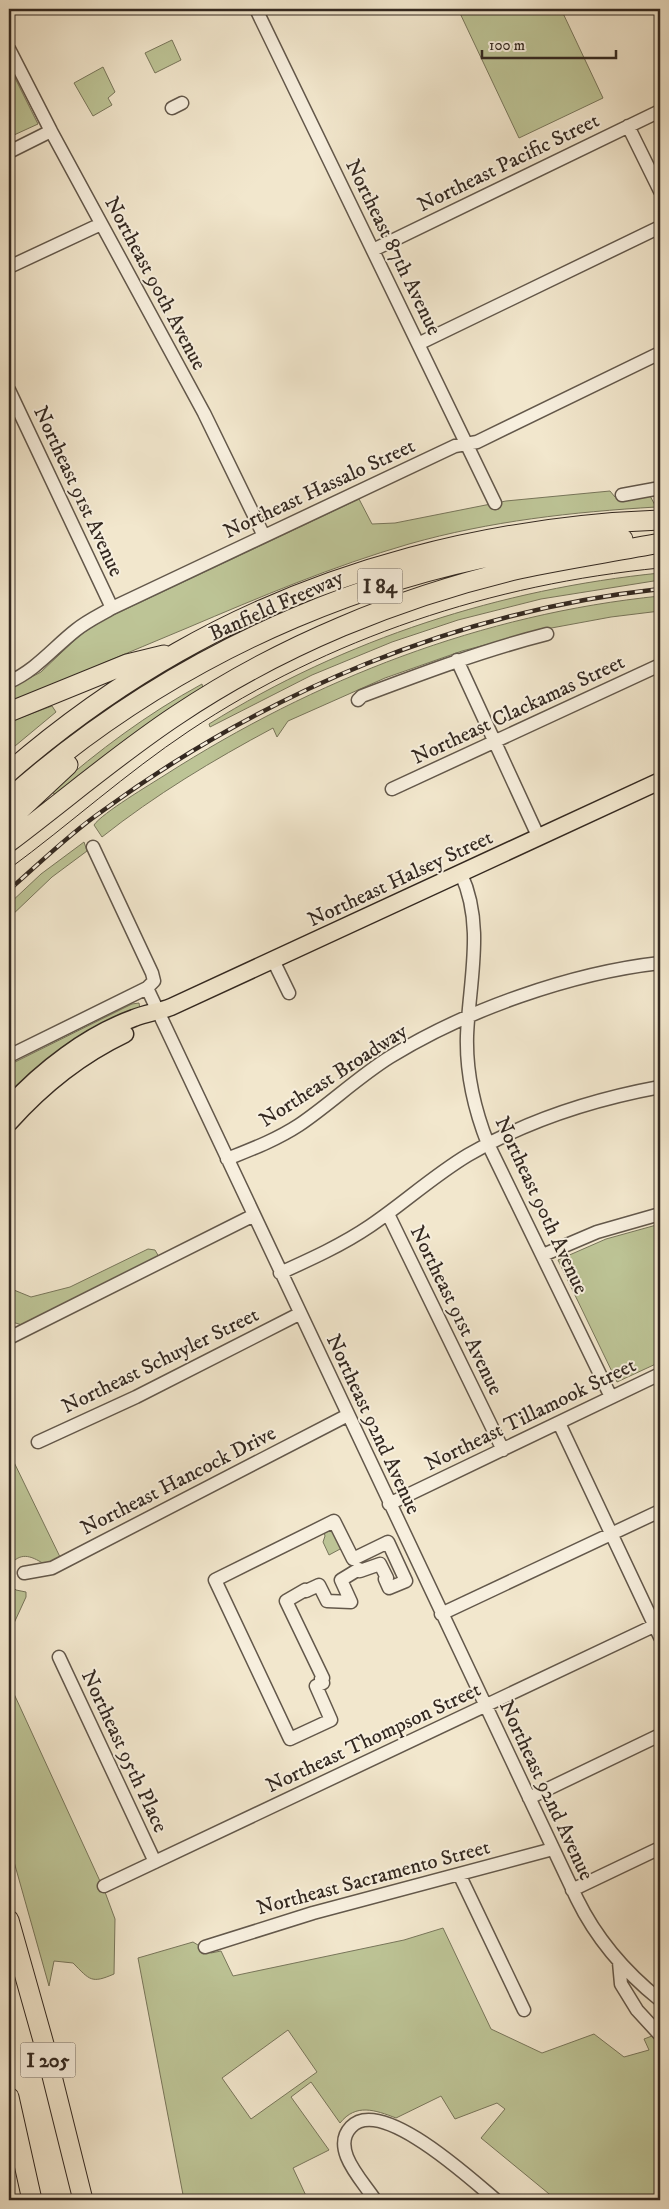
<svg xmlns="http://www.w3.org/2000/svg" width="669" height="2209" font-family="'IM FELL DW Pica',serif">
  <rect width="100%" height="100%" fill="#f2e7cd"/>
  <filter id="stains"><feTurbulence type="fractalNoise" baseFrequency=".004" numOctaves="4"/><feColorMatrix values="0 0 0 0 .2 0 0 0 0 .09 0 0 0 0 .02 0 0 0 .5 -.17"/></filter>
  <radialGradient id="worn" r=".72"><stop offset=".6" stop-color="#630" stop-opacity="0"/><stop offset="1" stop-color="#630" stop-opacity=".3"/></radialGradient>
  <path fill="#bdc496" stroke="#78765b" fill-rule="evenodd" d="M458 9H561L603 98 519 138Z
    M172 40 181 60 155 73 145 53Z
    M9 66 38 124 14 135 9 127Z
    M103 67 115 92 108 98 112 105 93 116 74 83Z
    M610 491 615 497 649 494 656 507C573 512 490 521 409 544 333 566 260 597 187 628 127 653 68 678 9 703V689L41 672 80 635 103 620 359 499 372 524 395 523 506 501Z
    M660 573V580L541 599 458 620 392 642 312 675 210 727 209 724C345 639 501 589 660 573Z
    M660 596V611L611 617 546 629 462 651 385 678 288 721 277 737 273 728C213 760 155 795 102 837L94 825C102 813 151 784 165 775 315 679 482 614 660 596Z
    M202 684 203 689 57 794H54L52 791C99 750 147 714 202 684Z
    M52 706 56 712 9 751V722Z
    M84 842 87 851 52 877 9 918V904L41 874Z
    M139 1003 140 1009 9 1101V1065L132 1004Z
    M660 1224V1362L617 1382 558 1260 606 1239Z
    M148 1249 155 1250 159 1257 22 1325 9 1321V1288L31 1297 70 1287Z
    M9 1452 61 1559 44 1564C30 1555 20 1552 9 1566Z
    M332 1528 342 1548 329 1555 323 1542 325 1536 324 1532Z
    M9 1583 16 1590 26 1592V1597L9 1634Z
    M9 1683 105 1892 115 1919 114 1974C91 1984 90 1980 73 1963L54 1961 49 1986 9 1844Z
    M443 1928 491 2029 542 2053 594 2034 624 2057 649 2050 644 2039 652 2036 660 2046V2200H553L554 2198 481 2138 505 2109 497 2103 455 2119 441 2096 396 2118C375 2110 356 2103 340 2123L311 2082 291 2097 329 2150 293 2168 308 2200H184L138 1958 193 1942 211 1953 221 1951 233 1976 404 1940ZM288 2030 317 2072 251 2119 222 2078Z"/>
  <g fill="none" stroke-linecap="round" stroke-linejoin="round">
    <defs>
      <path id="minor" d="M256 9 495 503
        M9 49 51 131 204 413 264 536
        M172 108 182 103
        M628 126 660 191
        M9 152 51 131
        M373 250 660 111
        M9 267 101 224
        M418 344 660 227
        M9 390 112 608
        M622 495 660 488
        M457 660 539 838
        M9 682C36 670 53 648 76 630 87 621 100 615 112 608L455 446 477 442 660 353
        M358 700 362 696C423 673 484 650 547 634
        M392 789 660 665
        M461 874C485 925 469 982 467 1036 466 1073 475 1111 488 1144L611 1397
        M273 960 289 993
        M147 988 577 1899C597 1940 625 1972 660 2000
        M9 1056 147 988 154 981 152 973 93 847
        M227 1159C252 1149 276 1140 299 1125 330 1104 358 1077 390 1057 466 1010 571 973 660 963
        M388 1214 503 1450
        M543 1255 597 1232 660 1214
        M280 1273C311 1259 342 1245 370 1226 404 1203 433 1176 468 1155 526 1121 595 1099 660 1087
        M9 1338 254 1215
        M559 1423 660 1637
        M38 1442 136 1397 299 1314
        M389 1504 660 1374
        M334 1521 353 1559 388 1542 406 1581 389 1588 385 1579 387 1578 380 1564 360 1571 359 1569 341 1580 351 1602 327 1601 319 1585 306 1591 305 1590 286 1601 323 1678 321 1679 323 1683 316 1686 331 1720 290 1739 215 1580Z
        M24 1573 52 1568 348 1415
        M441 1614 660 1511
        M59 1657 155 1862
        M529 1798 660 1735
        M459 1874 524 2010
        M104 1886 660 1623
        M572 1890 660 1848
        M205 1947 313 1913 553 1849
        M619 1962 621 1984 637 2010 660 2035
        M375 2200C363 2181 330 2149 351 2127 381 2095 473 2181 496 2200"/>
      <path id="major" d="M9 1106C42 1070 87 1035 134 1018 146 1013 158 1012 171 1007L660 781
        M9 1123C42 1086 81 1055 125 1034"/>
      <path id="highway" d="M9 712 127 664 164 655
        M9 772C61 727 118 686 178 652 323 569 494 526 660 520
        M9 799C177 649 397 553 623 539
        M9 820 68 765
        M9 842C65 800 118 754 177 715 280 646 399 597 519 569 566 559 613 552 660 543
        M9 1920 44 2044 83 2200
        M9 2097 32 2200"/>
    </defs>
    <use href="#minor" stroke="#63584b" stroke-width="15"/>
    <use href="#major" stroke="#332820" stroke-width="19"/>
    <use href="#highway" stroke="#332820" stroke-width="21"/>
    <use href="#minor" stroke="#f7efde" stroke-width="12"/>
    <use href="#major" stroke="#f2e7cd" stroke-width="16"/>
    <use href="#highway" stroke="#f2e7cd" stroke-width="19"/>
    <path stroke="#332820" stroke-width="1" d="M9 869C70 824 126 773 189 731 329 638 493 584 660 568"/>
    <defs>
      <path id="rail" d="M9 890C39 864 68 835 101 812 265 692 458 611 660 589"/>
    </defs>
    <use href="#rail" stroke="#332820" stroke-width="4.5"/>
    <use href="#rail" stroke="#f7efde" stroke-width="2.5" stroke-dasharray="8" stroke-linecap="butt"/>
  </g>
  <g text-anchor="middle" stroke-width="4" stroke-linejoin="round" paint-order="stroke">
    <g fill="#f7efde" stroke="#6e6459" stroke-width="1">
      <rect x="357.5" y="568.5" width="45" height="35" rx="4"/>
      <rect x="20.5" y="2042.5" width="55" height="35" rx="4"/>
    </g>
    <g font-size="20" font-weight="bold" fill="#332820">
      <text x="380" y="593">I 84</text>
      <text x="48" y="2067">I 205</text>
    </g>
    <g font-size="21" fill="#332820" stroke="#f7efde">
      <text transform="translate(508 162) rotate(-26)" y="7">Northeast Pacific Street</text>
      <text transform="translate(394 247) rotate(64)" y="7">Northeast 87th Avenue</text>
      <text transform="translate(156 283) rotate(62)" y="7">Northeast 90th Avenue</text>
      <text transform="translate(319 488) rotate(-25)" y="7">Northeast Hassalo Street</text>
      <text transform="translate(79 491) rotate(65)" y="7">Northeast 91st Avenue</text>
      <text transform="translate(276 605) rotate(-24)" y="7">Banfield Freeway</text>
      <text transform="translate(518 709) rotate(-25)" y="7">Northeast Clackamas Street</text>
      <text transform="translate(400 878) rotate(-25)" y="7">Northeast Halsey Street</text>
      <text transform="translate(333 1075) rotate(-33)" y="7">Northeast Broadway</text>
      <text transform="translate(542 1205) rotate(65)" y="7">Northeast 90th Avenue</text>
      <text transform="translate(457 1310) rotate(64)" y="7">Northeast 91st Avenue</text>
      <text transform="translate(160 1360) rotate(-26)" y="7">Northeast Schuyler Street</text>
      <text transform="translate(530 1414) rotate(-26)" y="7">Northeast Tillamook Street</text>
      <text transform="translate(374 1424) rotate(65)" y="7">Northeast 92nd Avenue</text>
      <text transform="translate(178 1480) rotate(-27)" y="7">Northeast Hancock Drive</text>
      <text transform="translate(373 1737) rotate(-25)" y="7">Northeast Thompson Street</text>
      <text transform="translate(125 1751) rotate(65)" y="7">Northeast 95th Place</text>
      <text transform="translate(547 1790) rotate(65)" y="7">Northeast 92nd Avenue</text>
      <text transform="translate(373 1877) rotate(-15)" y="7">Northeast Sacramento Street</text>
    </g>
  </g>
  <rect width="669" height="2209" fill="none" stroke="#f2e7cd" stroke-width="30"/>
  <rect x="10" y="10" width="649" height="2189" fill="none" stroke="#332820" stroke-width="2.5"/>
  <rect x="15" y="15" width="639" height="2179" fill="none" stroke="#332820"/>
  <path d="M482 50v8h134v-8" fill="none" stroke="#332820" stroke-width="2.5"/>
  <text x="489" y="50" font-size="15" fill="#332820" stroke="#f7efde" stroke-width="4" paint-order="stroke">100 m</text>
  <rect width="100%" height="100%" filter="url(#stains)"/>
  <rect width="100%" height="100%" fill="url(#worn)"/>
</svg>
